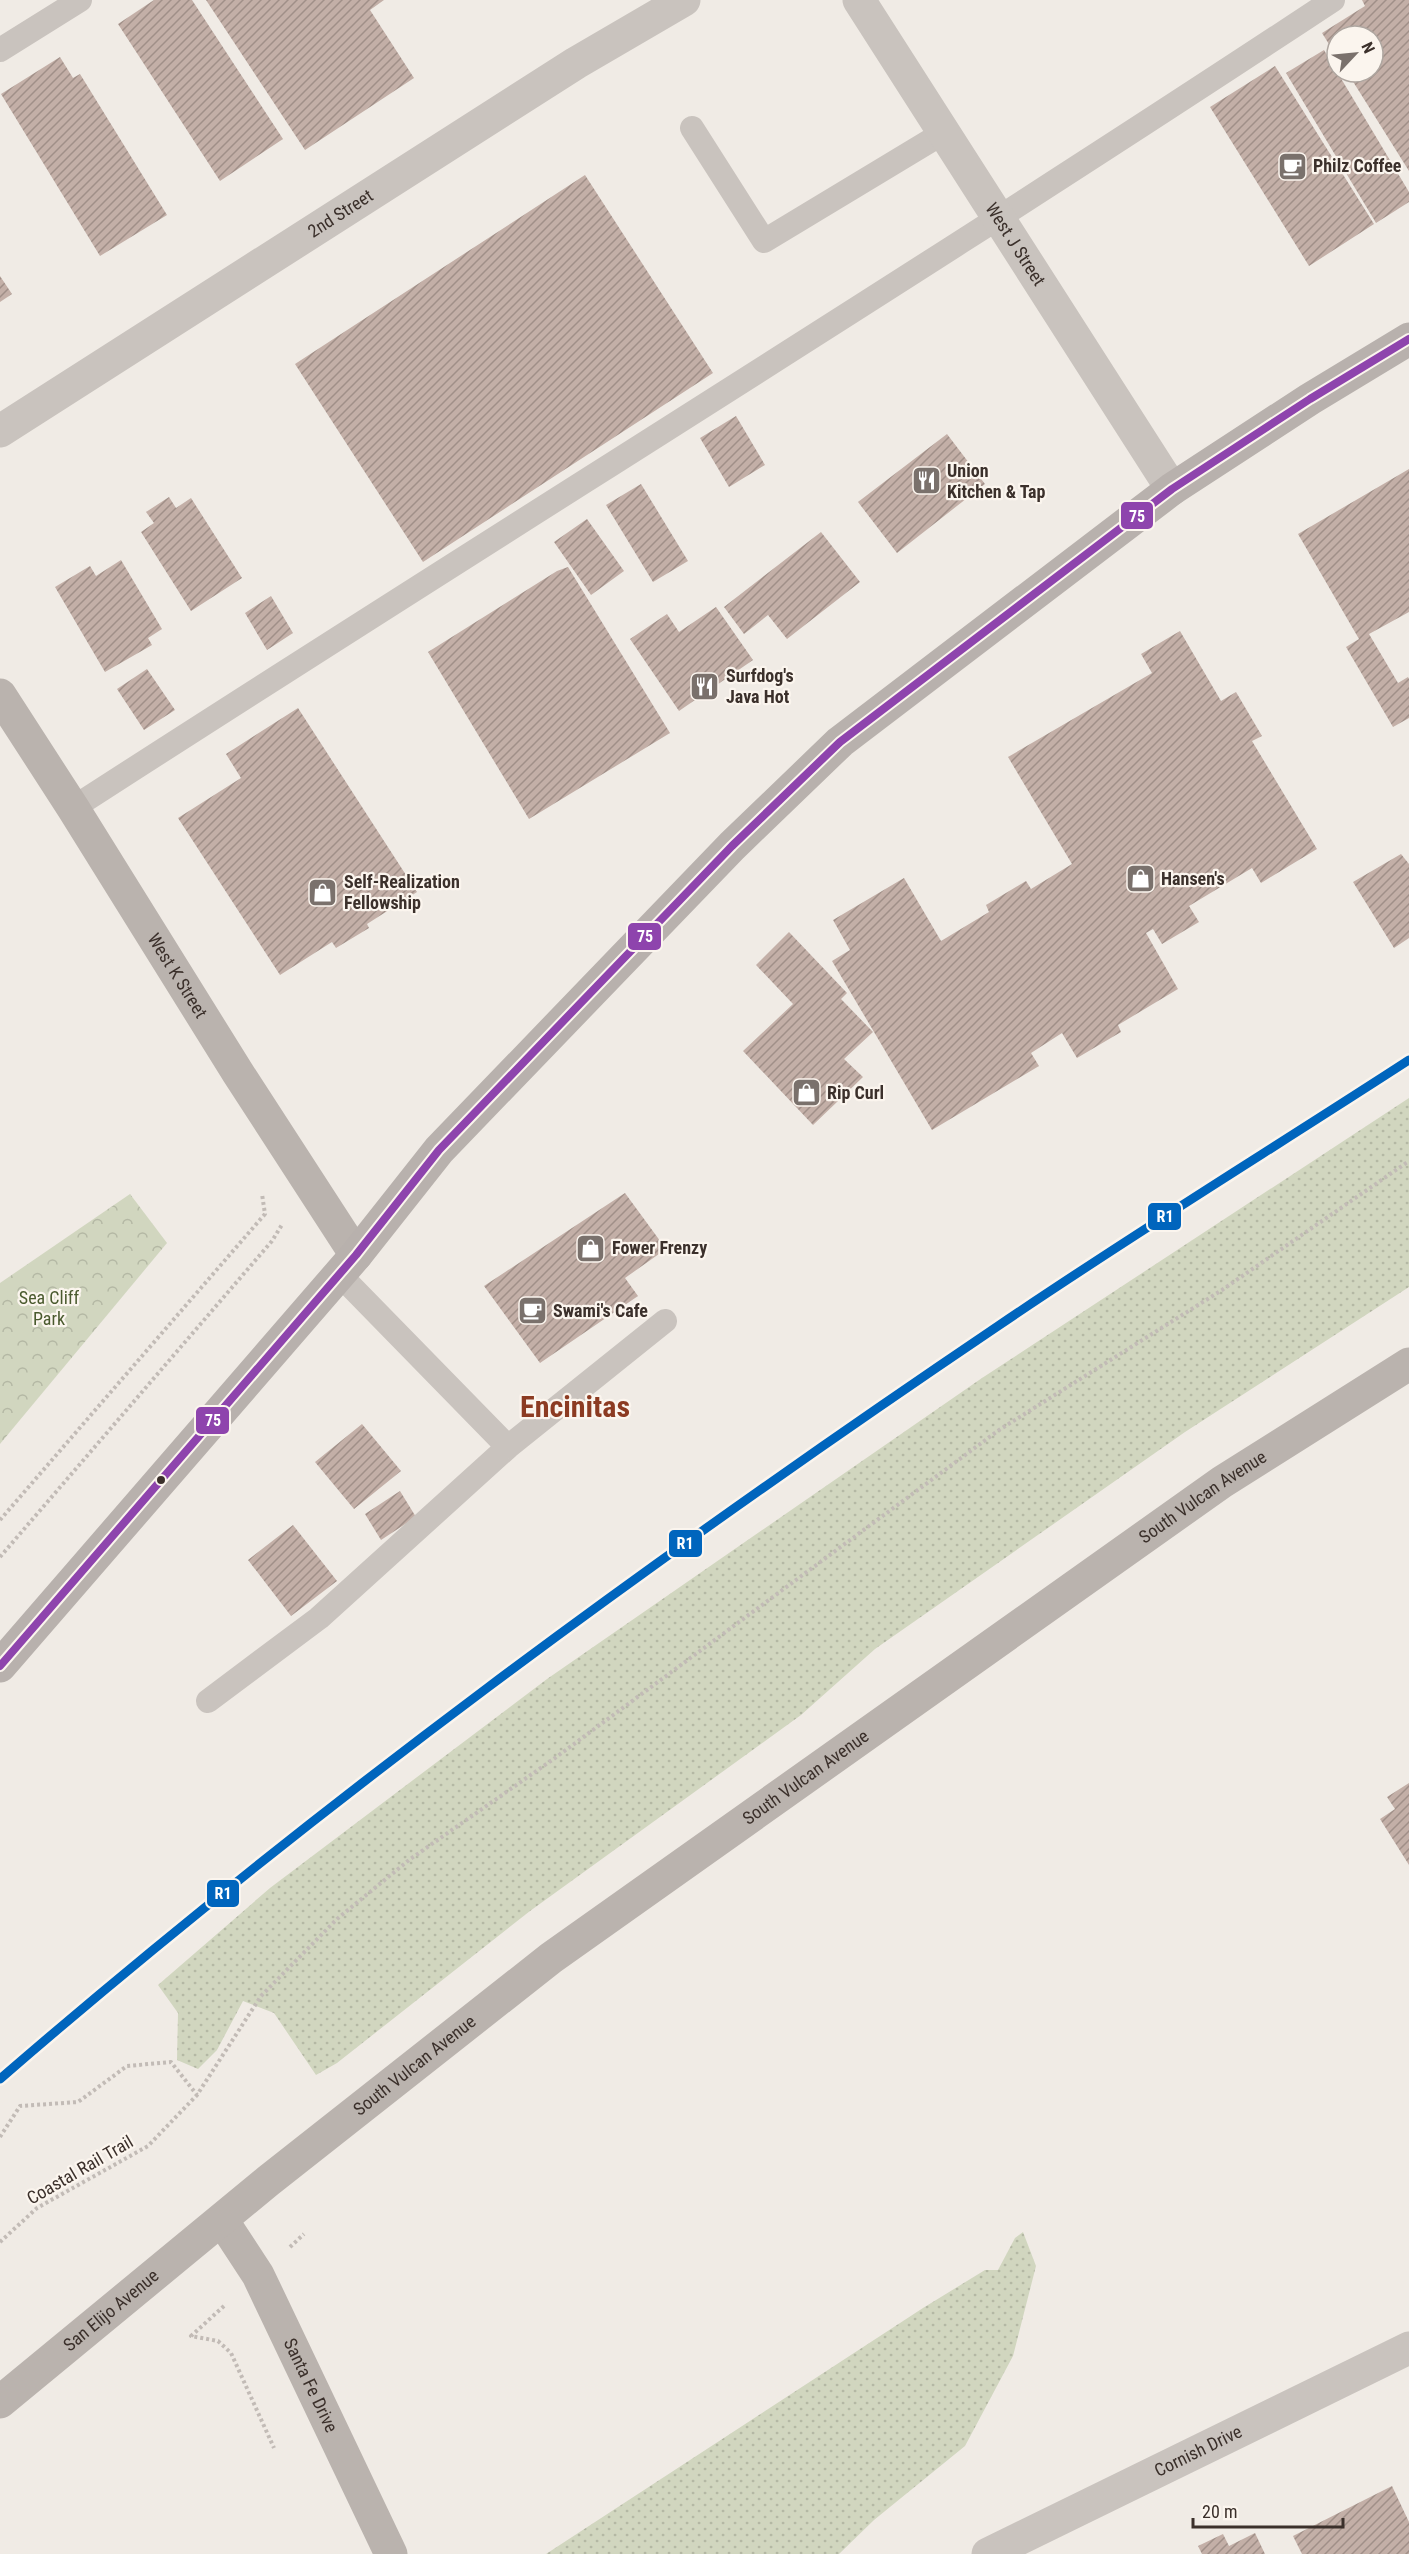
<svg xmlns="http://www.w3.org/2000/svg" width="1409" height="2554" font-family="'Roboto Condensed',sans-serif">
  <defs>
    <pattern id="grass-dots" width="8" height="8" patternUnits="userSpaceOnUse" patternTransform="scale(1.5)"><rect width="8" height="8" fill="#d1d6bf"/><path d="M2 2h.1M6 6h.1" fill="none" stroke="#b4b8a4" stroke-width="1.8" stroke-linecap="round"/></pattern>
    <pattern id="park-crowns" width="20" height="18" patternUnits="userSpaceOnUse" patternTransform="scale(1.5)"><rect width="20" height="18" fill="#d1d6bf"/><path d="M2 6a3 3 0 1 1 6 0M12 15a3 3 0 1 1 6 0" fill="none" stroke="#b4b8a4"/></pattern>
    <pattern id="building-hatch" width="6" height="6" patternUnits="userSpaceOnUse" patternTransform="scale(1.5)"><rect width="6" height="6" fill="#c3afa7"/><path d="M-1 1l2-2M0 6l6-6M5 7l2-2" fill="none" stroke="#a08f88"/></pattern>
  </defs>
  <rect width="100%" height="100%" fill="#f0ebe5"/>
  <path fill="url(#grass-dots)" d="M1409 1098V1287L1185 1432 875 1649 801 1715 530 1911 337 2063 316 2075 274 2013 243 2001 217 2050 198 2069 177 2060 178 2013 158 1985 270 1888 547 1679 982 1378Z
    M1023 2232 1036 2266 1013 2356 965 2446 874 2520 839 2554H546L923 2308 985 2270H998L1015 2238Z"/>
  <path fill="url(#park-crowns)" d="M130 1194 167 1243 0 1444V1283Z"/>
  <path fill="url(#building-hatch)" d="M154 0H192L283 139 220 181 118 24Z
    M206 0H384L370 10 414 78 305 150Z
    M1362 0H1409V171L1347 72H1373V36H1337V57L1322 33 1365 6Z
    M1324 50 1409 192V202L1376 223 1286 73Z
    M60 57 73 78 80 74 167 215 100 256 1 94Z
    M1275 66 1374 224 1309 266 1210 107Z
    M585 175 713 373 423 562 295 364Z
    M0 276 12 294 0 302Z
    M736 416 765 465 729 487 700 438Z
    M947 434 985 484 897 553 858 502Z
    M1409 469V612L1369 634 1398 683 1408 677 1409 679V718L1393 727 1346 647 1359 639 1298 534Z
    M641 484 688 561 653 582 606 505Z
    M169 497 176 508 191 498 242 578 191 611 141 532 154 523 146 512Z
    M587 519 624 571 591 595 554 542Z
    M821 532 860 582 787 639 768 615 744 634 724 607Z
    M121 560 162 629 148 638 152 645 105 672 55 587 90 566 96 576Z
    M568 567 670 733 529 819 428 652 557 571Z
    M271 596 293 633 267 650 245 613Z
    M716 607 753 660 679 711 630 639 667 614 679 632Z
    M1180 631 1221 701 1236 692 1262 736 1252 741 1317 849 1261 883 1252 868 1189 906 1199 922 1162 944 1153 929 1146 933 1178 989 1118 1025 1121 1032 1077 1058 1062 1033 1031 1053 1039 1066 932 1130 832 961 850 950 833 920 904 878 941 941 989 912 986 905 1026 881 1031 889 1072 864 1008 757 1152 673 1141 654Z
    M147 669 175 710 144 730 117 689Z
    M298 708 417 892 367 924 369 928 336 948 332 942 280 975 178 818 241 778 226 754Z
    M1401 854 1409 864V938L1394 948 1353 882Z
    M789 932 847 993 841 999 873 1032 844 1059 863 1077 813 1125 743 1051 793 1004 756 965Z
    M625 1193 666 1249 625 1278 638 1296 540 1363 484 1286Z
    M362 1424 401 1471 354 1509 315 1462Z
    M400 1491 416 1517 381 1540 365 1514Z
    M293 1525 337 1581 291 1616 248 1560Z
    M1409 1783V1865L1380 1819 1395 1809 1387 1797Z
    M1392 2486 1409 2522V2554H1302L1293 2536Z
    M1255 2533 1265 2554H1202L1198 2546 1223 2534 1229 2546Z"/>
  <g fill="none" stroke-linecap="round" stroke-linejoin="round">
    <path stroke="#c2bbb6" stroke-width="4" stroke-dasharray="3 3" stroke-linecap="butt" d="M0 1520 265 1214 262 1194
      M0 1557 272 1241 283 1223
      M0 2137 20 2106 78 2102 127 2066 171 2062 197 2095
      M0 2242 37 2208 148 2146 197 2095 261 1996 337 1919 409 1860 555 1758 999 1430 1222 1290 1409 1161
      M290 2247 304 2234
      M224 2306 191 2336 218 2341 231 2353 274 2448"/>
    <path stroke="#c9c3be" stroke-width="24" d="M0 50 80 0
      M692 128 764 241 943 133
      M73 808C492 537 917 275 1333 0
      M339 1274 508 1447 665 1321
      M208 1701 319 1618 508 1447"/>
    <path stroke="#c9c3be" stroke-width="33" id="s1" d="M859 0 1172 489"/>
    <g stroke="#c9c3be" stroke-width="33">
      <path id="s2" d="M0 431 576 63 684 0"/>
      <path id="s3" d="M988 2554 1409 2348"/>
    </g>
    <g stroke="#bab3ae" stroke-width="33">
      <path id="s4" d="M0 695 73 808 238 1073 356 1255"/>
      <path id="s5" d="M222 2220 258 2275 391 2554"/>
      <path id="s6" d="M0 2402 268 2181 551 1958 1222 1482 1409 1364"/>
    </g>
    <path stroke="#b8b1ad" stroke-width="33" d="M0 1666 356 1255 439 1150 732 846 840 742 1172 489 1310 399 1409 339"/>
    <defs>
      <path id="bus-1" d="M0 1666 356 1255 439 1150 732 846 840 742 1172 489 1310 399 1409 339"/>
    </defs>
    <use href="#bus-1" stroke="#fbf5ee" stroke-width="12"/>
    <use href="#bus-1" stroke="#8e44ad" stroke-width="8"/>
    <defs>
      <path id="rail-1" d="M0 2079C315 1806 653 1559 998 1326 1133 1234 1272 1149 1409 1060"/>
    </defs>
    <use href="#rail-1" stroke="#fbf5ee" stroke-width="14"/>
    <use href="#rail-1" stroke="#0065bd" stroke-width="9"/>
  </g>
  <defs>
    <symbol id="cafe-square" viewBox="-11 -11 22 22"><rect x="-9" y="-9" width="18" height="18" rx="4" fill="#7a716c" stroke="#fbf5ee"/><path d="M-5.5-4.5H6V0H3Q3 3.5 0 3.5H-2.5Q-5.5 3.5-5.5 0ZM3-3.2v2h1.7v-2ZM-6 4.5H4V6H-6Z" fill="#fff"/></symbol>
    <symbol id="restaurant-square" viewBox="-11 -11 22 22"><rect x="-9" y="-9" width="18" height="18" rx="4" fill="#7a716c" stroke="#fbf5ee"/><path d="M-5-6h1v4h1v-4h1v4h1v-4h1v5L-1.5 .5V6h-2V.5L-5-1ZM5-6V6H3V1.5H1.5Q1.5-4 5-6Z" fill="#fff"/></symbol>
    <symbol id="shop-square" viewBox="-11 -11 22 22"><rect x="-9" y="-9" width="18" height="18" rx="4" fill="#7a716c" stroke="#fbf5ee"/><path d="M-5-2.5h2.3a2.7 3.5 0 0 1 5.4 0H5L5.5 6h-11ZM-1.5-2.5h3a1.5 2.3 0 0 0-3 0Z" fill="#fff"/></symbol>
  </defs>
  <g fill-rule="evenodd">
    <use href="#cafe-square" x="1276" y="150" width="33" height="33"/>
    <use href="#restaurant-square" x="910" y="464" width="33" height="33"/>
    <use href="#restaurant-square" x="688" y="670" width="33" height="33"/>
    <use href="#shop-square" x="1124" y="862" width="33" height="33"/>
    <use href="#shop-square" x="306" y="876" width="33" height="33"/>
    <use href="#shop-square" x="790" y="1076" width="33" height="33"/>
    <use href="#shop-square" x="574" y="1232" width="33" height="33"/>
    <use href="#cafe-square" x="516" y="1294" width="33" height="33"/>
  </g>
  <circle fill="#3b302b" stroke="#fbf5ee" stroke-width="2" cx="161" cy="1480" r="5"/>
  <g text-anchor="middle" stroke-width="4.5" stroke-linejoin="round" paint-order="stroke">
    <g font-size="18" font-weight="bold" fill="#3b302b" stroke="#fbf5ee" text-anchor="start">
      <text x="1313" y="172">Philz Coffee</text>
      <text x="947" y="477">Union<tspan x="947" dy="21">Kitchen &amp; Tap</tspan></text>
      <text x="726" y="682">Surfdog's<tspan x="726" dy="21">Java Hot</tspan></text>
      <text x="1161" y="885">Hansen's</text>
      <text x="344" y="888">Self-Realization<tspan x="344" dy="21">Fellowship</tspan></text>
      <text x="827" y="1099">Rip Curl</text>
      <text x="612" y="1254">Fower Frenzy</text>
      <text x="553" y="1317">Swami's Cafe</text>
    </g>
    <g font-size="18" fill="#3b302b" stroke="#fbf5ee">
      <text dy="6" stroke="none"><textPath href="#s2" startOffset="404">2nd Street</textPath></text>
      <text dy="6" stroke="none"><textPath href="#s1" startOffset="290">West J Street</textPath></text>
      <text dy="6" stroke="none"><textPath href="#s4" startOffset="332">West K Street</textPath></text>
      <text dy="6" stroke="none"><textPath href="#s6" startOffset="1506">South Vulcan Avenue</textPath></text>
      <text dy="6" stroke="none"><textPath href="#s6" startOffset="1020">South Vulcan Avenue</textPath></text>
      <text dy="6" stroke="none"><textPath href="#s6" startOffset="534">South Vulcan Avenue</textPath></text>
      <text transform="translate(80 2170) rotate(-30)" y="6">Coastal Rail Trail</text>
      <text dy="6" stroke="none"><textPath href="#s6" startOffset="144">San Elijo Avenue</textPath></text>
      <text dy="6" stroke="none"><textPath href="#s5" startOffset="188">Santa Fe Drive</textPath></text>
      <text dy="6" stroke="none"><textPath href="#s3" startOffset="234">Cornish Drive</textPath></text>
    </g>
    <g font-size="18" fill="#4a5a2e" stroke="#fbf5ee">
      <text x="49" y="1304">Sea Cliff<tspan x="49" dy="21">Park</tspan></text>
    </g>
    <g font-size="30" font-weight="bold" fill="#8c3b22" stroke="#fbf5ee">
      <text x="575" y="1417">Encinitas</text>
    </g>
  </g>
  <g stroke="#fbf5ee" stroke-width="2">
    <rect x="1120" y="501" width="34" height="29" rx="6" fill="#8e44ad"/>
    <rect x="627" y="922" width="35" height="29" rx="6" fill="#8e44ad"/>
    <rect x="1147" y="1202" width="35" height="29" rx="6" fill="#0065bd"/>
    <rect x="195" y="1406" width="35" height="29" rx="6" fill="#8e44ad"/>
    <rect x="668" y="1529" width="35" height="29" rx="6" fill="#0065bd"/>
    <rect x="206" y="1879" width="34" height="29" rx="6" fill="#0065bd"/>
  </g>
  <g font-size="16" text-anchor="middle" font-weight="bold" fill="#fff">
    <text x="1137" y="522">75</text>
    <text x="645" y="942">75</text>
    <text x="1165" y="1222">R1</text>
    <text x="213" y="1426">75</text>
    <text x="685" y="1549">R1</text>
    <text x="223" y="1899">R1</text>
  </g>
  <g transform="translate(1355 54) rotate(64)"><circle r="28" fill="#fbf5ee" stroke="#aea6a0" stroke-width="1.5"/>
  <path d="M0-4.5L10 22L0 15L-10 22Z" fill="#7a716c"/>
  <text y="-9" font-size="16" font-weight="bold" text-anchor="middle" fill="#3b302b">N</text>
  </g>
  <path d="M1193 2518v9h150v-9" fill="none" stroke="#3b302b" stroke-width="3"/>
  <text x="1202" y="2518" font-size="18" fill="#3b302b" stroke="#fbf5ee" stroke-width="4.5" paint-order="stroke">20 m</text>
</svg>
